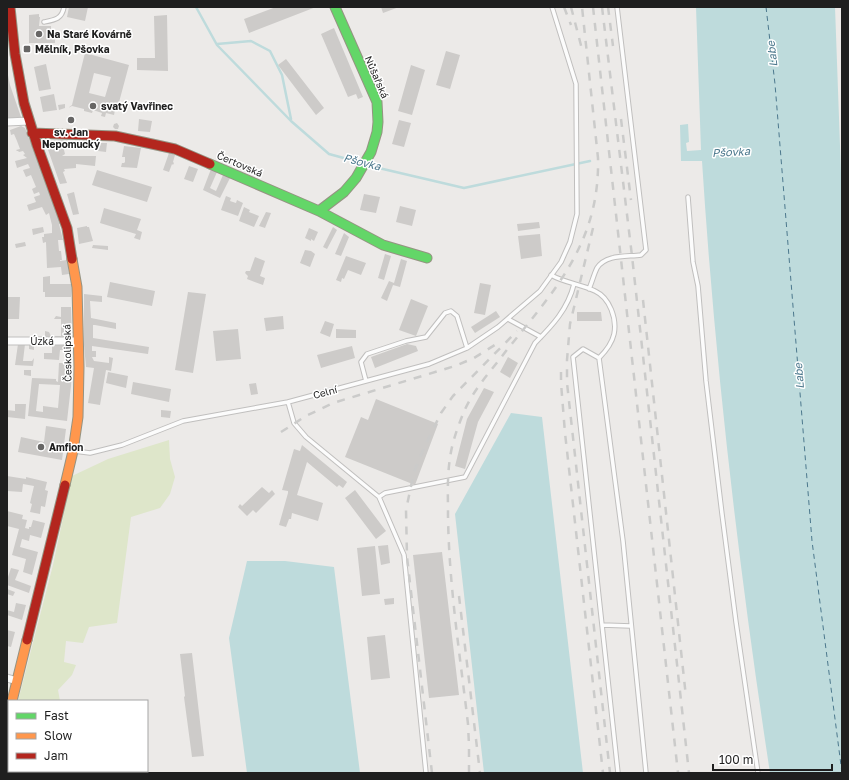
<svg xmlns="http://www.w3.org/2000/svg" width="849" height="780" font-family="'Golos Text',sans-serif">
  <rect width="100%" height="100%" fill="#eceae8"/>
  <path fill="#dee6ca" d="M169 440 170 459 175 477 170 494 160 508 131 517 117 623 89 627 83 643 66 641 64 662 76 665 72 675 58 690 60 701H18L53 565 72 476 108 459Z
    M9 750V771H51V773H7Z"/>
  <path fill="#bedbdc" d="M696 7H835L842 201V773H770C739 570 715 366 702 161H681L680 125 688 124 689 142 686 143 687 151 701 150Z
    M511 413 542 417 583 773H484L455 514Z
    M247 561H285L334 567 360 773H247L229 638Z"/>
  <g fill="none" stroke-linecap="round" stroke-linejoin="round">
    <path stroke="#bedbdc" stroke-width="2.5" d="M196 7 217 45 291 121 329 154 362 163
      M217 44 251 41 270 51 282 75 291 119
      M366 165 464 188 590 161"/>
    <path stroke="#4c788d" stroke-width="1" stroke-dasharray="5 4" stroke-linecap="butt" d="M766 7 775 84 812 541 842 773"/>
  </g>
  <path fill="#cdcbc9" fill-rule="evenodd" d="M69 7H88L85 21 67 17Z
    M276 7H316L249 33 244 19Z
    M381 7H399L383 13Z
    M39 14V17H40L39 26H51V31H55V43H29V15Z
    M167 15 168 71 137 70V58H155L154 16Z
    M334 28 363 97 358 99 356 94 348 97 321 34Z
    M446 51 460 55 450 89 436 85Z
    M85 53 129 65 118 106 116 105 114 115 106 113 105 117 101 116 102 113 93 110 92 113 84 111V109L72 106 68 108 72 105ZM94 73 111 77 105 97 89 93Z
    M286 59 324 108 316 115 278 65Z
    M46 64 51 89 39 91 34 67Z
    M411 65 425 70 412 115 398 111Z
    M7 70 10 85 21 117 7 119Z
    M54 94 57 110 43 112 40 97Z
    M65 104V108L59 110 58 105Z
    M139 119 152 121 150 132 138 131Z
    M399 120 411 123 404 147 392 144Z
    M117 123 119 126 118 129H115L113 127 114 124Z
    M21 126 25 128 61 223 59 224 63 240H58L59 251H61L62 260H60V261L67 260 69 274 62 275 61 267 47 268 46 242 43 243 42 237H44V234L52 233V225L49 213 46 215 42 207 29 211 27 205 36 202 34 197 40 195 39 192 34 194 32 189 36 187 31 175 26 177 23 170 30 168 28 164 17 168 15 161 27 158 23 155 25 154 23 151 19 152 18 151H17L16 150 20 149 17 141 14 134 11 135 10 130Z
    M59 140 84 142V149H82V148L63 146 65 154 62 156H96L95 166 76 164V168L64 169 65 171 63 172 67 183 60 184 46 144 50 141Z
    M99 143H107L106 152 98 151Z
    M124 146 141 148 137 168 121 167 122 163H124L125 162V157H122Z
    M169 153 175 155 173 162 174 163 173 165 172 164 169 172 163 170Z
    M189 166 198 169 193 182 184 179Z
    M211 169 217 172 210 188 216 191 223 175 230 178 220 198 203 190Z
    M97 170 152 187 147 202 92 185Z
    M74 192 79 214 73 215 67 194Z
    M364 194 380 197 376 213 360 210Z
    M226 196 231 198 230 201 236 203 237 200 243 203 238 216 221 210Z
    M400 206 416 210 412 226 396 222Z
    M244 207 250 210 249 212 259 216 254 227 239 221Z
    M104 208 141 219 137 230 142 232 140 240 134 238 136 234 100 223Z
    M266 212 271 213 265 228 259 226Z
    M539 222 540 228 518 231 517 224Z
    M87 226V227H89L93 241 79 244 77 228Z
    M43 227 44 232 33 235 32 229Z
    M333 227 337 230 327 249 323 247Z
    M309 228 318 232 314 241 311 239V241L305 238Z
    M344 233 349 237 341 256 335 254Z
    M540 234 542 256 521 259 518 236Z
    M25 242 26 246 16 248 15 244Z
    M93 245 108 246V250L92 248Z
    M305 250 311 251 315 254 310 267 300 263Z
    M385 254 391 256 384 280 378 278Z
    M346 256 366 263 361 275 348 270 344 279 342 278 341 282 336 280Z
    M255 257 265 261 260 276 265 278 263 285 247 279 248 276 245 273 246 271H250Z
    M401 259 407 261 400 287 393 285 387 301 381 298 389 281 394 283Z
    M50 276V284H72L71 297H45V292H43V277Z
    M110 282 155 291 152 306 107 297Z
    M480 283 491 285 485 315 474 313Z
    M188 292 206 294 193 373 175 370Z
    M84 294 102 296V302L90 301 91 318 116 323V329L95 325H93V338L149 347 148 354 92 346V351H96V357H92L94 361 109 363V357L113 358 111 371 106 370 100 405 88 403 94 368 86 367 84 345Z
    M7 297H20L19 319H7Z
    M411 299 428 306 416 336 399 330Z
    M61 307H71L72 340H45V331L49 332 51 336H61V319H54L56 316 61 317Z
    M496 311 500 317 475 333 471 327Z
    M577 312H601L602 321H577Z
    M283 316 284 329 266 331 264 318Z
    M325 321 334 324 330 337 320 333Z
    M238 329 241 359 216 361 213 331Z
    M336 329 356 330V338H336Z
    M52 343H72V350H60L59 360 44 359V353H52Z
    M18 344H25L23 361H32L34 358 33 366 15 365Z
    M29 344H34V350L29 349Z
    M407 344 416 346 418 351 375 368 371 357Z
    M352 346 355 358 321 368 317 355Z
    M508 357 518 363 510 378 500 372Z
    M59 363H72L71 386 67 421 28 416 32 378 56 379V381L58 382ZM39 384 60 385 58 408 43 406V412L36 411Z
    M24 370H31V376L24 375Z
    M108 372 128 376 126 388 106 383Z
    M133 382 171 389 169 402 131 394Z
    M256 383 258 394 251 395 249 384Z
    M484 388 494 392 478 422 465 469 455 466 467 419Z
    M376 399 438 424 415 485 345 457 361 417 368 420Z
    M15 404H26L25 419 7 417V410L15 411Z
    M161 410 171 411 170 418 161 417Z
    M46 426 66 429 62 460 18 452 21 437 44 442Z
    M302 445 347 482 343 488 339 485 337 487 307 462 297 495 323 503 318 521 292 513 291 519H289L286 527 279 525 288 493V491L282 490 294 449 300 451Z
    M7 476 26 479V477L47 482 45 490 48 491 45 507 41 506 40 514 30 512 32 504 30 503 34 486 23 484 22 492 7 491Z
    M262 487 269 493 272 490 275 494 256 513 253 510 247 516 238 507 240 504 242 506Z
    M355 490 386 531 376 539 345 498Z
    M7 511 23 515 22 519 27 520 25 528 29 529V527H31L33 520 45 523 41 538 30 535 29 541 22 539 20 547 38 552 32 575 23 572 26 559 12 555 19 529 7 526Z
    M388 545 390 563 381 565 378 546Z
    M375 546 380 594 362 596 357 548Z
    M442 552 459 695 429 698 413 555Z
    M11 568 19 570 15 580 31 586 29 593 7 585V580Z
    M7 589 15 592 13 596 7 594Z
    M394 598V604L385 605 384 599Z
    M16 603 26 605 22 620 7 615V610L14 612Z
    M7 630 15 632 11 647 7 646Z
    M385 635 390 678 371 680 367 637Z
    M192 653 204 756 192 757 184 697 185 696 180 654Z"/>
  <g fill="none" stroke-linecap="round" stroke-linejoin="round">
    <defs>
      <path id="lane" d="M44 22C55 20 62 19 64 7
        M688 197 693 262 698 286 706 381 722 514 736 622 758 773
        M551 275C565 283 581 284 595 291 610 298 617 319 614 334 612 343 606 351 599 358L623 541 646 773
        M589 289C592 282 594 274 597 268 606 254 627 257 641 255L646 250 617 7
        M508 319 541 337
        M599 358 583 349 573 357 618 773
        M366 381 361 362 367 354 406 341 426 337 445 313 451 311 457 316 467 348
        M288 402 294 423 306 437 379 497 404 555 426 773
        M74 451 90 453 122 445 183 421 288 402 429 364 467 348 498 327 540 291 561 262 570 242 577 214 576 84 552 7
        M379 497 385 493 465 477 535 343C552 326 568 309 574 284
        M602 625 631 626"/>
      <path id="street" d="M7 122 29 121
        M7 341H78
        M7 678 17 681
        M7 724 9 715"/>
      <path id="fast" d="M210 164 319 211 383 245 427 258
        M319 211 344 192 356 178 371 152 377 132 378 122 377 102 335 7"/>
      <path id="slow" d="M65 485 73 451 78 417 79 367 77 287 72 259
        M12 701 27 640"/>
      <path id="jam" d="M10 7 15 54 24 103 37 145 67 228 72 259
        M32 133 115 136 175 149 210 164
        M27 640 65 485"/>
    </defs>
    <use href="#lane" stroke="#c0bfbe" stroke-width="5.5"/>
    <use href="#street" stroke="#c0bfbe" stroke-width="9"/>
    <use href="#fast" stroke="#959382" stroke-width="11"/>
    <use href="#slow" stroke="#959382" stroke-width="11"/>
    <use href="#jam" stroke="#959382" stroke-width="11"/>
    <use href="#lane" stroke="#fcfcfc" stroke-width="3.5"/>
    <use href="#street" stroke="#fcfcfc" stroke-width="7"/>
    <use href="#fast" stroke="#63d668" stroke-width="9"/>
    <use href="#slow" stroke="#ff974d" stroke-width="9"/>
    <use href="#jam" stroke="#b3261e" stroke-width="9"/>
    <path stroke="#cbcbca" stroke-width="2.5" stroke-dasharray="8 8" stroke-linecap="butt" d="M564 7 571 25
      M571 7 583 53
      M593 7 678 773
      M602 7 632 256 689 773
      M608 7 613 46
      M621 119 631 200
      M593 228 570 324 567 360V383L610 773
      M643 300 686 697
      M561 372V383L565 433 603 773
      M281 432 306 416 333 403 455 366 474 358 498 343
      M459 596 480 773
      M432 773 407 557 406 510 414 472 423 450 441 413 453 396 517 331
      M469 773V746L468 724C460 655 449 586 448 516 448 497 447 477 450 458 452 443 457 429 463 414 472 391 491 371 506 351 555 290 600 242 598 158L582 7"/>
  </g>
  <g fill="#676665" stroke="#fff" stroke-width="1.5">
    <circle cx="39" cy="34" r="4"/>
    <rect x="23" y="45" width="8" height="8" rx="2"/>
    <circle cx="93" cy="106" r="4"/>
    <circle cx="71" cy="120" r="4"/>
    <circle cx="41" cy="447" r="4"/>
  </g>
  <g text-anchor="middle" stroke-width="3" stroke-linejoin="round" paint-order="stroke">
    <g font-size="10" font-weight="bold" fill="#1f1f1f" stroke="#fff" text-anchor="start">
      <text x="47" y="38">Na Staré Kovárně</text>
      <text x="35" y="53">Mělník, Pšovka</text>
      <text x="101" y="110">svatý Vavřinec</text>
      <text x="71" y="136" text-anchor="middle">sv. Jan<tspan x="71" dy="12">Nepomucký</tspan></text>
      <text x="49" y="451">Amfion</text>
    </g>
    <g font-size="10" fill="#1f1f1f" stroke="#fff">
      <text transform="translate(377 77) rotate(67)" y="4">Nůšařská</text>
      <text transform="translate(240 164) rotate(23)" y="4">Čertovská</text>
      <text x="42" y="345">Úzká</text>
      <text transform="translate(67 353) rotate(-91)" y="4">Českolipská</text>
      <text transform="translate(325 392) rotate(-15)" y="4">Celní</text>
    </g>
    <g font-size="11" font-style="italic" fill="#4c788d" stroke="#fff">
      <text transform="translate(772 54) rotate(-97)" y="4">Labe</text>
      <text transform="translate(731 152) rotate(-3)" y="4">Pšovka</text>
      <text transform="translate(362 162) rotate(14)" y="4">Pšovka</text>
      <text transform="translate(799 376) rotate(-95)" y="4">Labe</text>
    </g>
  </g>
  <rect width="849" height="780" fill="none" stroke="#1f1f1f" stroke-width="16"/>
  <rect x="8" y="700" width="140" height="72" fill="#ffffff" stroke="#a5a5a5"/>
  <rect x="16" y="713" width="20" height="6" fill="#63d668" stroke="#a5a5a5"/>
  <text x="44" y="720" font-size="12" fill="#1f1f1f">Fast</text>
  <rect x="16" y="733" width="20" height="6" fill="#ff974d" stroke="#a5a5a5"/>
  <text x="44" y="740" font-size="12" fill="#1f1f1f">Slow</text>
  <rect x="16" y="753" width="20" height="6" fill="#b3261e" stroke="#a5a5a5"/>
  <text x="44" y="760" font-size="12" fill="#1f1f1f">Jam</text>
  <path d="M713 764v6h119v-6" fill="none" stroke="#1f1f1f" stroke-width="2"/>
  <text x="719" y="764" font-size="12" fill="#1f1f1f" stroke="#ffffff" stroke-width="3" paint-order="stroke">100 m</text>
</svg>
